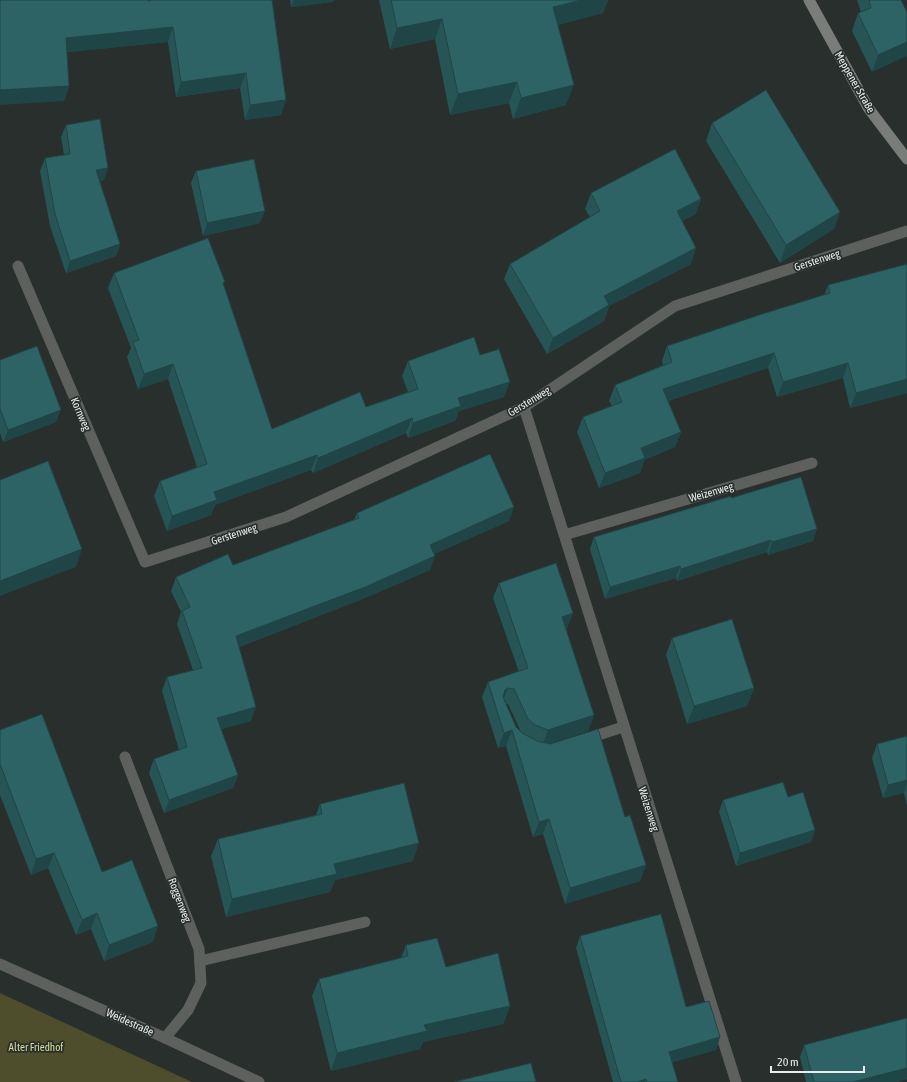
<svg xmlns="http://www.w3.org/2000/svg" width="907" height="1082" font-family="'Asap Condensed',sans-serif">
  <rect width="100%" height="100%" fill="#282f2c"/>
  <path fill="#4e4e2c" d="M0 993 192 1082H0Z"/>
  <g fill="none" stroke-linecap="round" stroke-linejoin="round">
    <path stroke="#5e605d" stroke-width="11" d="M586 739 623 727
      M200 961 365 922"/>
    <path stroke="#5e605d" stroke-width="11" d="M18 266 145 562 286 517 524 407 675 306 907 231
      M524 407 736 1082
      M564 535 812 463
      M125 757 199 949 201 983 188 1010 165 1038"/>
    <path stroke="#5e605d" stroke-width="11" d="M0 964 165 1038 259 1082"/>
    <path stroke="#797c78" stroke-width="11" d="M809 0 869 109 907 159"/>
  </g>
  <path fill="#275556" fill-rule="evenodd" d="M0 0 148 1 272 0 281 115 245 120 240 88 176 97 168 42 67 52 69 86 64 101Z
    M290 0H334L333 2 291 7Z
    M379 0H608L603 13 558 25 566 105 513 119 509 103 450 115 435 39 390 49Z
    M857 0H901L872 72 852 31 858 13 861 12Z
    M712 123 840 212 834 229 780 263 706 141Z
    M66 125 104 180 99 181 120 244 116 256 66 273 50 226 40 171 45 158 64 155 61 137Z
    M196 171 260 223 203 236 191 183Z
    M591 193 696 214 682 221 691 264 609 306 604 321 547 354 504 279 510 264 590 217 585 209Z
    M907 266V393L850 408 843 378 777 397 768 368 668 401 681 432 675 447 644 460 640 473 599 488 577 432 583 417 612 406 609 401 615 385 663 365 662 361 667 346 824 295 828 285Z
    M114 273 224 286 272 429 366 407 408 392 402 376 408 361 480 355 504 397 459 411 455 421 408 438 406 433 313 473 311 470 215 505 211 515 167 531 154 496 160 481 197 467 168 379 138 389 127 357 131 348 108 288Z
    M0 360 56 422 3 442 0 433Z
    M731 498 813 541 768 555 767 552 677 581 676 578 605 599 590 549 594 537Z
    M357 513 509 521 434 554 430 570 360 600 239 647 251 721 221 729 238 775 233 788 164 813 149 773 154 759 179 750 162 691 167 677 193 670 177 624 181 612 171 591 176 577 233 565 354 520Z
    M499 583 573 613 567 628 566 629 594 715 588 731 548 744 625 817 646 865 640 881 565 904 543 834 533 837 506 746 498 748 482 697 488 682 519 672 493 598ZM506 704H508L521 732 516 727Z
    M672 638 754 688 747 706 687 724 666 655Z
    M0 730 102 872 153 942 104 961 91 929 76 935 48 868 31 875 0 795Z
    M907 736V806L904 793 883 798 872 758 877 744Z
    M788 797 815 830 811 842 736 866 719 812 723 800Z
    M320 804 413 861 335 880 330 892 226 917 211 856 218 839 316 815Z
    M580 936 686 1007 720 1037 716 1050 672 1062 678 1082H613L576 948Z
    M406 945 446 967 510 1006 503 1024 423 1042 420 1049 331 1071 312 996 319 979 401 958Z
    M907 1018V1079L896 1082H806L800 1057 804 1045Z"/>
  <path fill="#204546" d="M294 0H334L333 2 291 7Z
    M582 0H608L603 13 546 28 553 7Z
    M442 19 435 39 390 49 397 28Z
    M173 27 168 42 61 53 66 38Z
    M907 42V56L872 72 878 55Z
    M246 73 240 88 176 97 181 82Z
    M517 82 509 103 450 115 458 94Z
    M574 85 566 105 513 119 521 98Z
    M69 86 64 101 0 105V90Z
    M286 100 281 115 245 120 250 105Z
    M108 168 104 180 91 182 96 170Z
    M701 199 696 214 671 227 677 211Z
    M265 211 260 223 203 236 207 223Z
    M840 212 834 229 780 263 786 245Z
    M120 244 116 256 66 273 70 261Z
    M696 248 691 264 609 306 604 321 547 354 553 338 604 296Z
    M774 353 768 368 658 404 663 389Z
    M848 363 843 378 777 397 783 382Z
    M173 364 168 379 138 389 144 374Z
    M907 379V393L850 408 856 393Z
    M510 382 504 397 459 411 455 421 408 438 413 423 458 398Z
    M61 410 56 422 3 442 8 430Z
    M412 418 406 433 313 473 318 458Z
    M681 432 675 447 644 460 640 473 599 488 605 473 641 448Z
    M317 455 311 470 215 505 211 515 167 531 172 516 214 492Z
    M514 507 509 521 425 558 430 545Z
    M817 529 813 541 768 555 772 542Z
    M771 540 767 552 677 581 681 569Z
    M82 549 76 567 0 596V581Z
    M435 556 430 570 360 600 231 650 236 636Z
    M680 566 676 578 605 599 610 587Z
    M573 613 567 628 556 632 562 617Z
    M508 688 502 703 505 690Z
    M754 688 747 706 687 724 694 706Z
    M256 707 251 721 212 732 217 718Z
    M594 715 588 731 542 746 548 730Z
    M512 730 506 746 498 748 504 733Z
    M238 775 233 788 164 813 169 800Z
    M907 780V784L904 793 883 798 888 785Z
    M549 819 543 834 533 837 539 822Z
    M815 830 811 842 736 866 740 853Z
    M419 843 413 861 335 880 330 892 226 917 232 899 334 864Z
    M54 853 48 868 31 875 36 859Z
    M646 865 640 881 565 904 570 888Z
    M97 913 91 929 76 935 82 920Z
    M158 926 153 942 104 961 109 945Z
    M510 1006 503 1024 423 1042 420 1049 331 1071 337 1053 424 1025Z
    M720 1037 716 1050 664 1065 669 1052Z
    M907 1068V1079L896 1082H853Z
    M646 1079 645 1082H637Z"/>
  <path fill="#2d6364" stroke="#204546" d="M0 0H148V1L152 0H272L286 100 250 105 246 73 181 82 173 27 66 38 69 86 0 90Z
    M391 0H582L553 7 574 85 521 98 517 82 458 94 442 19 397 28Z
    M869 0H901L907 12V42L878 55 858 13 871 8Z
    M766 90 840 212 786 245 712 123Z
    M100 119 108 168 96 170 120 244 70 261 55 214 45 158 70 154 66 125Z
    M675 149 701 199 677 211 696 248 604 296 609 305 553 338 510 264 600 211 591 193Z
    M254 159 265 211 207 223 196 171Z
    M208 238 225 282 223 283 272 429 360 392 366 407 418 389 408 361 474 337 480 355 499 349 510 382 458 398 461 406 413 423 412 418 318 458 317 455 214 492 217 500 172 516 160 481 207 464 173 364 144 374 133 342 139 340 114 273Z
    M907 264V379L856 393 848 363 783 382 774 353 663 389 681 432 641 448 645 458 605 473 583 417 622 402 615 385 672 362 667 346 762 314 830 293 828 285Z
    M37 346 61 410 8 430 0 409V360Z
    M490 454 514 507 430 545 435 556 365 587 236 636 256 707 217 718 238 775 169 800 154 759 187 747 167 677 202 668 182 611 190 607 176 577 228 554 233 565 359 518 357 513Z
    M48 461 82 549 0 581V480Z
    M801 477 817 529 772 542 771 540 681 569 680 566 610 587 594 537 731 496V498Z
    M556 563 573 613 562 617 594 715 548 730 535 725 528 719 514 689 508 688 505 690 503 697 516 727 522 733 537 741 550 744 598 729 625 817 630 815 646 865 570 888 549 819 539 822 512 730 504 733 488 682 528 668 499 583Z
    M732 619 754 688 694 706 672 638Z
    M42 714 102 872 132 860 158 926 109 945 97 913 82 920 54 853 36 859 0 764V730Z
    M907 736V780L888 785 877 744Z
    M783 782 788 797 803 792 815 830 740 853 723 800Z
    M404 783 419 843 334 864 337 874 232 899 218 839 322 814 320 804Z
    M661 914 686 1007 709 1001 720 1037 669 1052 678 1082H647L646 1079 637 1082H621L580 936Z
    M437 938 446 967 498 953 510 1006 424 1025 427 1031 337 1053 319 979 408 956 406 945Z
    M907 1018V1068L853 1082H814L804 1045Z
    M531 1063 536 1082H454Z"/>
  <g text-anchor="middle" stroke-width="3.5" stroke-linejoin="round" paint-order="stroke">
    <g font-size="11" fill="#e9eeec" stroke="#282f2c">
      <text transform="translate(855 82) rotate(60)" y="4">Meppener Straße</text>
      <text transform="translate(817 260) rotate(-18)" y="4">Gerstenweg</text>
      <text transform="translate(529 401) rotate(-31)" y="4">Gerstenweg</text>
      <text transform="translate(81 414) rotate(67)" y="4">Kornweg</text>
      <text transform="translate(711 492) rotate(-16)" y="4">Weizenweg</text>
      <text transform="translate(234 534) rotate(-18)" y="4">Gerstenweg</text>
      <text transform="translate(649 809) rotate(72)" y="4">Weizenweg</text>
      <text transform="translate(180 900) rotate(69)" y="4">Roggenweg</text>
      <text transform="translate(130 1022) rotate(24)" y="4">Weidestraße</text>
    </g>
    <g font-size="11" fill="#dadc99" stroke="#282f2c">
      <text x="36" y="1051">Alter Friedhof</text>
    </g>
  </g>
  <path d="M771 1066v6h93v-6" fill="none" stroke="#e9eeec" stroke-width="2"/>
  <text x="777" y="1066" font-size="12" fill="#e9eeec" stroke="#282f2c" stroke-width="3" paint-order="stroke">20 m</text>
</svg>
